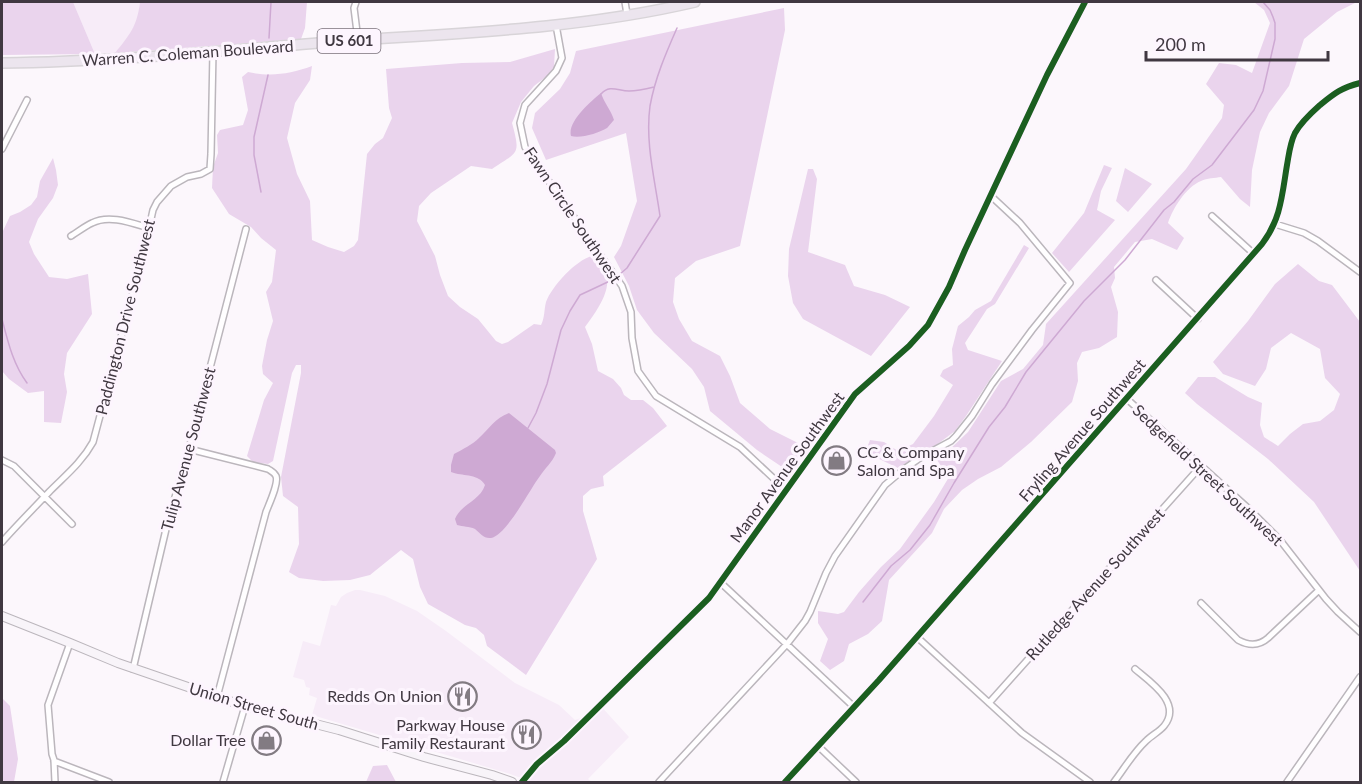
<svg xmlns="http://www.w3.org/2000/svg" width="1362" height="784" font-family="Lato,sans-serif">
  <rect width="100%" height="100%" fill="#fcf7fc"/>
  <path fill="#f7ecf8" d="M73 2H140L138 18 131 33 115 53 95 54Z
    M355 590H360L385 596 417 611 446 631 515 683 559 705 575 720 581 718 598 703 629 737 588 779 592 782H532L507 773 312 715 317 698 309 695 310 688 306 687 304 680 293 677 303 641 320 646 331 605 336 606 341 597 347 593Z"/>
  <path fill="#ead4ed" d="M2 2H73L95 54 2 55Z
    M140 2H307L305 28 301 39 115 53C130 34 137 27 140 2Z
    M1254 2H1357L1337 12 1304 39 1289 86 1269 113 1260 132 1252 170 1250 207 1240 199 1221 177C1215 178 1207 178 1201 181 1186 187 1173 208 1168 223L1184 238 1177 250 1152 239 1135 242 1114 267 1115 278 1111 287 1118 312 1117 337 1099 348 1082 352 1077 363 1078 381 1072 402 1031 442 1001 467 978 479 962 490 944 509 932 533 889 580 882 621 868 634 849 644 844 661 830 670 820 661 828 639 818 623V611L838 614 844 612 859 592 881 567 900 549 934 502 949 477 934 456 948 451 968 432 1001 381 1023 369 1043 345 1046 324 1186 169 1222 118 1224 105 1206 84 1219 63 1236 65 1252 73 1270 23 1264 10Z
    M784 8 785 30 740 246 696 261 675 278 673 302 679 319 692 341 720 356 730 376 740 403 770 429 806 447 788 471 757 450 710 411 704 387 692 369 654 333 637 310 629 286 614 257 621 246 637 201 626 133 546 160 532 128 535 113 560 89 570 73 576 51Z
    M555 49 554 67 547 76 534 86 521 102 512 123C521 156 518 151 492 169L471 166 431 193 419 206 417 221 435 256 440 275 448 296 460 307 478 319 496 341 502 344 508 342 534 324 541 325C545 317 544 309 546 302 552 286 576 260 592 256 596 262 604 269 606 275 612 291 594 315 585 327L592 344 598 371 613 379 621 388 624 395 631 400H643L653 408 667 426 603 476 604 486 591 489 583 496V511L597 559 526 675 487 646 484 635 476 628 465 625 428 604 420 587 413 559 401 550 370 575 350 580 323 581 299 578 289 572 299 544 298 507 283 496 281 477 301 373V365H296L292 373 273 461 268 464 253 462 247 456 264 400 273 383 263 374 262 366 267 340 273 321 266 292 272 282 276 250 261 238 251 227 229 214 212 188 213 167 218 153 217 135 220 130 243 125 248 110 242 77 248 72C271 77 290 74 312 66L310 80 295 103 287 138 297 174 310 201 312 240 328 247 344 252 354 246 358 240 367 154 375 144 383 138 392 118 389 108 386 69 462 63 510 62Z
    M53 158 56 170 58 185 53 198 38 219 29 242 34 254 49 277 67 279 88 274 92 314 67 353 64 374 67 392 61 423 44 422V391L28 393 9 379 2 371V233L10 216 20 212 31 205 37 197 40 181Z
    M1104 165 1112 168 1101 191 1097 210 1115 220 1069 272 1052 253 1084 213Z
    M1125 168 1152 184 1128 212 1116 201Z
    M808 169H813L817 179 808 252 845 265 854 286 885 295 910 307 871 356 803 319 793 303 788 276 789 249Z
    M1024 245 1029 248 995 304 987 309 965 343 968 350 1002 361 966 416 955 431 935 446 898 468 875 457 866 460 863 458 870 440 884 442 898 451 913 444 934 416 953 385 940 376 943 370 953 365 952 349 958 326 969 317 975 310 991 301Z
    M1298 264 1319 281 1332 285 1360 322V571L1314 502 1268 459 1197 404 1185 393 1198 377H1215L1248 397 1262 403 1260 425 1264 437 1278 446 1290 434 1303 424 1320 421 1334 410 1340 394 1325 378 1320 349 1291 333 1271 348 1266 369 1255 386 1223 374 1213 362 1248 321 1275 284Z
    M2 698 10 706 18 759 14 782H2Z
    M387 765 396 782H366L373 766Z"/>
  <path fill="#cea9d3" d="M601 93C604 103 611 110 614 120 613 121 608 127 607 128 599 133 580 139 571 136 567 122 591 101 601 93Z
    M509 413 555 450 556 453C552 463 545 468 540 476 530 489 506 536 491 538 484 539 480 533 475 529 469 526 463 527 457 525L455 519C461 504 480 501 485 485 479 474 464 476 454 473L451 472V465L454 454C463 449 472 445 479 438 489 429 495 418 509 413Z"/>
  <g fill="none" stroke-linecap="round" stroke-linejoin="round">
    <path stroke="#cea9d3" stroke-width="1.5" d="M269 38 271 2
      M601 94C610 84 618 91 629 91 637 91 646 89 654 87
      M261 192 254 155V137L268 75
      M620 274 627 268 660 216C655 180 645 143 650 106 655 78 666 53 677 28
      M2 319C8 342 13 364 27 383
      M528 428 536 413 547 384 561 330 570 311 580 295 612 280
      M863 602 891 566 910 550 930 525 954 483 989 427 1005 407 1026 372 1084 301 1125 260 1164 210 1174 202 1193 179 1212 165 1254 110 1263 91 1275 39V23L1273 17 1270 10 1263 2"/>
    <defs>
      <path id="minor" d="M356 2 354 8 358 40
        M625 2 627 14
        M556 25 562 58 556 71 525 105 520 123 525 147 622 286 631 312 632 338 638 371 656 396 740 447 786 490
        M2 149 27 100
        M1212 216 1254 254
        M1275 224 1304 233 1318 241 1360 272
        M71 236C78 232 85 226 92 223 109 214 132 223 149 228
        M1156 280 1198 319
        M1127 399 1248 508 1280 540 1326 599 1338 612 1360 632
        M189 449 268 469C271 471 274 472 276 476 279 483 269 504 266 512L217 697
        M2 460 14 466 72 524
        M2 542C17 525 34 508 50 491 66 475 82 462 93 442L143 255 153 210 157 202 171 186 187 177 201 174 210 169 211 154 213 51
        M721 583 854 707
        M1201 603 1238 640C1249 646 1259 646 1268 638L1319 590
        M917 637 1022 733 1090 782
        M133 669 167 525 189 449 246 229
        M989 703 1201 466
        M818 746 856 782
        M54 761 109 782
        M55 782 54 760 52 754 48 705 70 643
        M223 782 245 706
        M522 782 537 764 564 741 709 598 855 394 909 346 928 325 949 287 965 250 1047 75 1085 2
        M659 782 787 644 805 621 810 612 826 573 835 556 885 485 904 469 923 456 951 441 956 436 972 416 992 384 1032 330 1070 283 1020 223 991 196
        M785 782 879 680 1262 244C1281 219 1282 195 1287 165 1289 154 1290 143 1295 133 1301 122 1311 113 1320 105 1335 93 1341 88 1360 83
        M1114 782C1124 769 1133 753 1146 741 1152 735 1159 732 1164 726 1183 703 1149 681 1135 669
        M1287 782 1360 677"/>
      <path id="secondary" d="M2 616 70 643 118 663 217 697 245 706 339 730 424 757 492 775 512 782"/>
      <path id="trunk" d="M2 63C115 62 229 50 343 41 460 33 580 29 695 2"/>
    </defs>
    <use href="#minor" stroke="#bbb6bc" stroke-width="8"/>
    <use href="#secondary" stroke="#bbb6bc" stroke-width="10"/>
    <use href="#trunk" stroke="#d8d4d8" stroke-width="12"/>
    <use href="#minor" stroke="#fffeff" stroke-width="5"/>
    <use href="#secondary" stroke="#f8f4f9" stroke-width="8"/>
    <use href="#trunk" stroke="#ece5ee" stroke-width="9"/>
    <defs>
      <path id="cycleway" d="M522 782 537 764 564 741 709 598 855 394 909 346 928 325 949 287 965 250 1047 75 1085 2
        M785 782 879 680 1262 244C1281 219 1282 195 1287 165 1289 154 1290 143 1295 133 1301 122 1311 113 1320 105 1335 93 1341 88 1360 83"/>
    </defs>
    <use href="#cycleway" stroke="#fdf5fe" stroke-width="10"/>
    <use href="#cycleway" stroke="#1b5e20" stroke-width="6"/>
  </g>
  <defs>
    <symbol id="shop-ring" viewBox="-11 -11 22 22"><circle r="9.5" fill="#fdf5fe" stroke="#827b82" stroke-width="1.5"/><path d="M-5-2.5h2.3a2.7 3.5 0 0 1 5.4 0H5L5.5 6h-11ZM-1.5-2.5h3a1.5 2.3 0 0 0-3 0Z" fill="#827b82"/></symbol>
    <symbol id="restaurant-ring" viewBox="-11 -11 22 22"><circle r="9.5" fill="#fdf5fe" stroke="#827b82" stroke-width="1.5"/><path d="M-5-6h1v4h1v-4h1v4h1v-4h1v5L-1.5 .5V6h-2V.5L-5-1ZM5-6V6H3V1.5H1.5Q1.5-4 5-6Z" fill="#827b82"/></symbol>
  </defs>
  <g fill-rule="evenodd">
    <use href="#shop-ring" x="820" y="444" width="33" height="33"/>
    <use href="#restaurant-ring" x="446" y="680" width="33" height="33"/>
    <use href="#restaurant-ring" x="510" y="718" width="33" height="33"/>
    <use href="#shop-ring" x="250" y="724" width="33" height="33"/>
  </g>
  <g text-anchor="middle" stroke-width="6" stroke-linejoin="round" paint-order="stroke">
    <rect fill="#fdf5fe" stroke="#79717a" stroke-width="1.5" x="317.5" y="29" width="63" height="24" rx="4.5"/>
    <g font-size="15" font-weight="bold" fill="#403841">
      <text x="349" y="46">US 601</text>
    </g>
    <g font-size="16" fill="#403841" stroke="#fdf5fe">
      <text transform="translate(188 53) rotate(-4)" y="6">Warren C. Coleman Boulevard</text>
      <text transform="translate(573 215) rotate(56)" y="6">Fawn Circle Southwest</text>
      <text transform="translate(125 317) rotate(-76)" y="6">Paddington Drive Southwest</text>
      <text transform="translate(1082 430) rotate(-49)" y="6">Fryling Avenue Southwest</text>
      <text transform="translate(188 449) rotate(-75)" y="6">Tulip Avenue Southwest</text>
      <text transform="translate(787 467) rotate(-54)" y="6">Manor Avenue Southwest</text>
      <text transform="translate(1208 475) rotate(43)" y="6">Sedgefield Street Southwest</text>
      <text transform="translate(1095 584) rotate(-48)" y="6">Rutledge Avenue Southwest</text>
      <text transform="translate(254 706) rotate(16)" y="6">Union Street South</text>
    </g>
    <g font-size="16" fill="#403841" stroke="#fdf5fe" text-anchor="end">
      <text x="857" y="458" text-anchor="start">CC &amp; Company<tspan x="857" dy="18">Salon and Spa</tspan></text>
      <text x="442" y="702">Redds On Union</text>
      <text x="505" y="731">Parkway House<tspan x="505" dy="18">Family Restaurant</tspan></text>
      <text x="246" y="746">Dollar Tree</text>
    </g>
  </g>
  <rect width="1362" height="784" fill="none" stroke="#403841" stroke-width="6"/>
  <path d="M1146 51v9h182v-9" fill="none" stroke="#403841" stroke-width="3"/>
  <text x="1155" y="51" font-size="18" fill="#403841" stroke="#fdf5fe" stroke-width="4.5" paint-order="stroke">200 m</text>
</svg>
